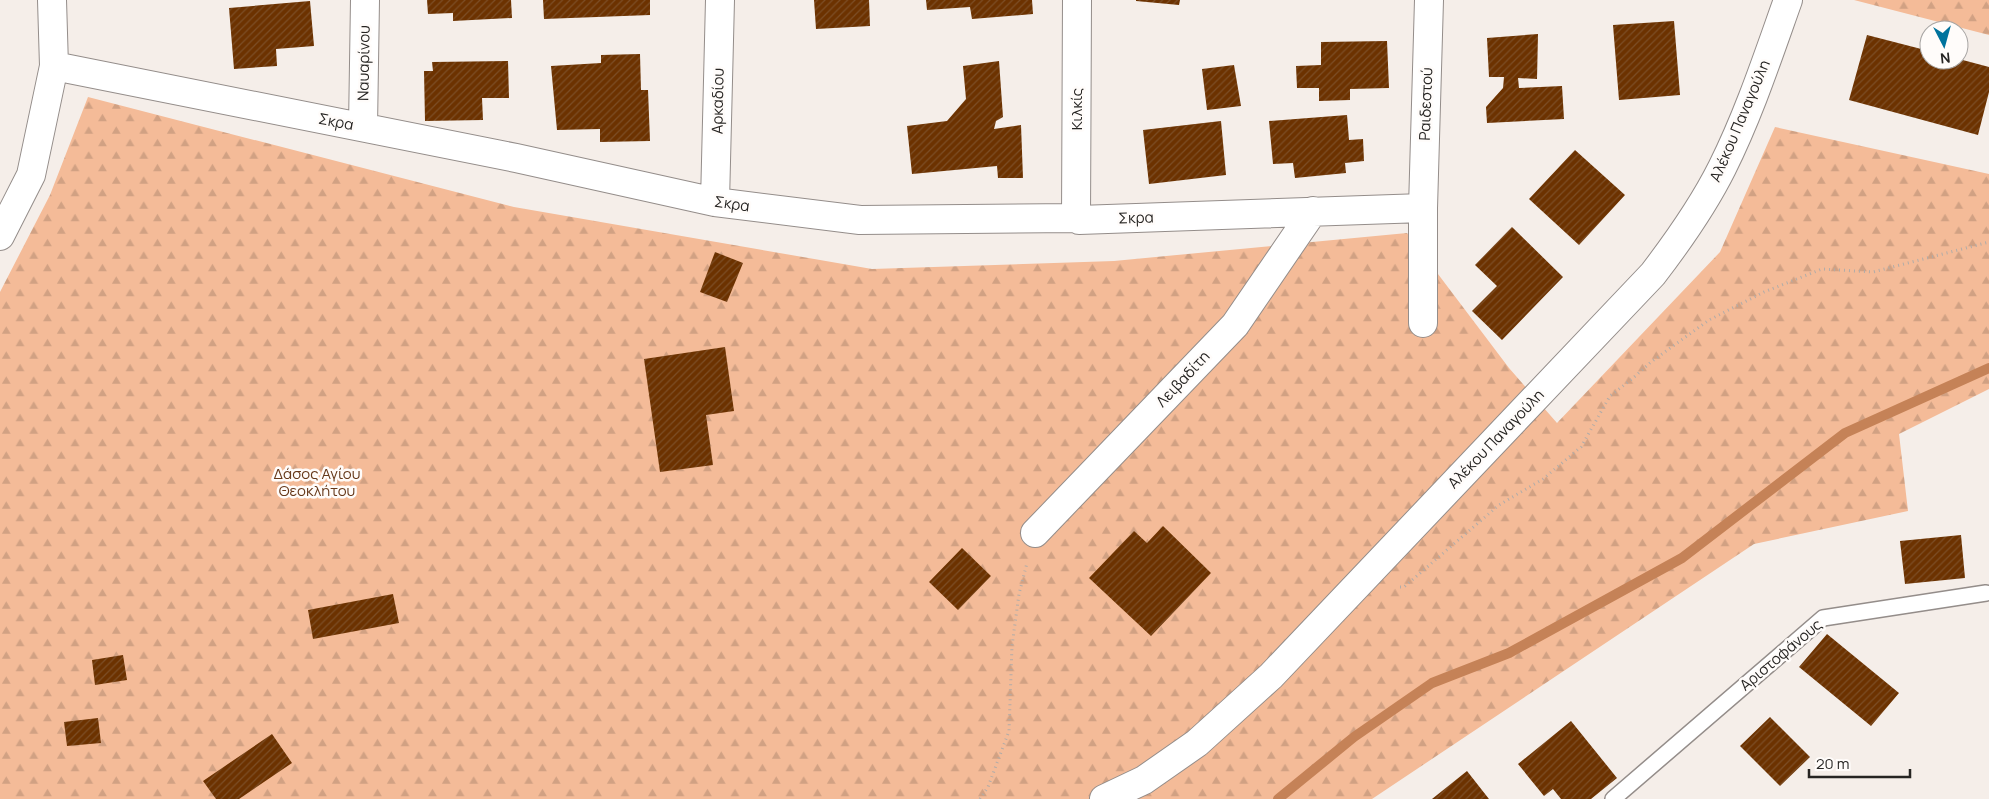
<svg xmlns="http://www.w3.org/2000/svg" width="1989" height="799" font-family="Manrope,sans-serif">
  <defs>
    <pattern id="forest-firs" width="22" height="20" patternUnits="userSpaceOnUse" patternTransform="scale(1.25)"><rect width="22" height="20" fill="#f4bb98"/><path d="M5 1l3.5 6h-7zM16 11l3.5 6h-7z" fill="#d1a183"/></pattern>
    <pattern id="building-hatch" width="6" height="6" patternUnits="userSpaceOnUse" patternTransform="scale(1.25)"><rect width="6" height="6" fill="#6c3200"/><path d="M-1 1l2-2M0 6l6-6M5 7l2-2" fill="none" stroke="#7c4e26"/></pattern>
  </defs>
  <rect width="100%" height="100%" fill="#f5eee9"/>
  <path fill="url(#forest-firs)" d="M1854 0H1989V35Z
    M88 97 514 207 872 269 1114 261 1407 233 1509 368 1557 423 1720 252 1775 127 1989 174V389L1899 434 1908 511 1754 544 1372 799H0V292L50 195Z"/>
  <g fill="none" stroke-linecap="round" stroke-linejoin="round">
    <path stroke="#c58257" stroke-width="10" d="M1278 799 1354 737 1432 683 1509 653 1682 558 1845 433 1989 368"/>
  </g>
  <path fill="url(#building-hatch)" d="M427 0H511L512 18 453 21V13L428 14Z
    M543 0H650V15L544 19Z
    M814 0H869L870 26 816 29Z
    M926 0H1032L1033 14 972 19 970 7 927 10Z
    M1136 0H1180L1179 5 1136 1Z
    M310 1 314 46 276 49 277 66 234 69 229 8Z
    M1674 21 1680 95 1619 100 1613 25Z
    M1538 34 1537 79 1518 78 1519 88 1562 86 1564 119 1487 123 1486 107 1503 88 1504 77H1489L1487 38Z
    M1867 35 1929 51V60L1959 59 1989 67V92L1978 135 1849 100Z
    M1387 41 1389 88 1350 89V100L1319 101V88H1297L1296 66 1321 65V42Z
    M640 54 641 90H648L650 141 600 142V129L557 130 551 66 601 63V55Z
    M508 61 509 98H482L483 120 425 121 424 71H433L432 62Z
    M999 61 1003 117 996 121 994 129 1021 125 1023 178H998L997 166 912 174 907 126 947 121 966 99 963 66Z
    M1234 65 1241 106 1207 110 1202 69Z
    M1347 115 1349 140 1363 139 1364 161 1345 163 1346 173 1295 178 1293 163 1273 164 1269 121Z
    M1221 121 1226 175 1149 184 1143 130Z
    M1575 150 1625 195 1579 245 1529 199Z
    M1512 227 1563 277 1502 340 1472 311 1497 286 1475 265Z
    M715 252 743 263 727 302 700 292Z
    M725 347 734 411 706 415 713 465 660 472 644 359Z
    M1163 526 1211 573 1151 636 1089 578 1134 531 1147 543Z
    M1961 535 1965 578 1905 584 1900 541Z
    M962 548 991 576 958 610 929 582Z
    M393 594 399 623 313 639 308 610Z
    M1827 634 1899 693 1871 726 1799 667Z
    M123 655 127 680 95 685 92 660Z
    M1770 717 1810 757 1780 786 1740 746Z
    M98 718 101 743 67 746 64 722Z
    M1571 721 1617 778 1591 799H1561L1553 789 1544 796 1518 764Z
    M272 734 292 763 239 799H216L203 781Z
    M1467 771 1489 799H1432Z"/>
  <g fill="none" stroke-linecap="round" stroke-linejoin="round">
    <defs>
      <path id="lane" d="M1613 799 1823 618 1986 593"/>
      <path id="street" d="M54 66 516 158 715 202 860 220 1076 218 1079 220 1423 208
        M363 127 365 0
        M715 202 720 0
        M1076 218 1077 0
        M0 236 31 175 54 66 52 0
        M1423 323V208L1429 0
        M1035 533 1235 325 1313 211"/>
      <path id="secondary" d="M1104 799 1144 780 1197 743 1271 676 1653 274C1679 240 1703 206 1722 168 1749 114 1768 56 1788 0"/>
    </defs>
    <use href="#lane" stroke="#948d8a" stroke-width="18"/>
    <use href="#street" stroke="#948d8a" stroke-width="30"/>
    <use href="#secondary" stroke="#948d8a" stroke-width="30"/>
    <path stroke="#b1aca8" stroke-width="3" stroke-dasharray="1 4" stroke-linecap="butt" d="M1400 587H1404L1499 505 1543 479 1581 447 1610 396 1632 379 1651 362 1709 320 1764 292 1822 269 1873 272 1989 242
      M980 799 988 787 1009 731 1012 646 1019 594 1027 563"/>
    <use href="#lane" stroke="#fff" stroke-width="15"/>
    <use href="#street" stroke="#fff" stroke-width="28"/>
    <use href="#secondary" stroke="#fff" stroke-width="28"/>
  </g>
  <g text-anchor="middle" stroke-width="5" stroke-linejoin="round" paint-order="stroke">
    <g font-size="15" fill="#262422" stroke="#fffcfa">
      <text transform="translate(364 63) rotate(-89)" y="5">Ναυαρίνου</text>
      <text transform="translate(718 101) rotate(-89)" y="5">Αρκαδίου</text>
      <text transform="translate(1426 104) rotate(-88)" y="5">Ραιδεστού</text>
      <text transform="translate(1077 109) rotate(-90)" y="5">Κιλκίς</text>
      <text transform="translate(1740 121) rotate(-67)" y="5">Αλέκου Παναγούλη</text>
      <text transform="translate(336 122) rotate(11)" y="5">Σκρα</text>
      <text transform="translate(732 204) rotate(8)" y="5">Σκρα</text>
      <text transform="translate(1136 218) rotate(-2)" y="5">Σκρα</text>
      <text transform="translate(1183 379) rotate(-47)" y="5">Λειβαδίτη</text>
      <text transform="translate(1496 439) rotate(-46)" y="5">Αλέκου Παναγούλη</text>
      <text transform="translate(1781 655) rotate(-40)" y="5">Αριστοφάνους</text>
    </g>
    <g font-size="15" fill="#663819" stroke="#fffcfa">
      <text x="317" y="479">Δάσος Αγίου<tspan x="317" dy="17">Θεοκλήτου</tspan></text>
    </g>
  </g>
  <g transform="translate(1944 45) rotate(174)"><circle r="24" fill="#fffcfa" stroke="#a8a6a4"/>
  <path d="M0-4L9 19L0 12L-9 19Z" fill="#00739d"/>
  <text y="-8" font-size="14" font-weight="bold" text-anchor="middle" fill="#262422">N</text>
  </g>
  <path d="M1809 769v8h101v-8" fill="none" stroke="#262422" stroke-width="2.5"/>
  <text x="1816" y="769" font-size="15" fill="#262422" stroke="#fffcfa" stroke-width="4" paint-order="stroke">20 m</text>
</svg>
